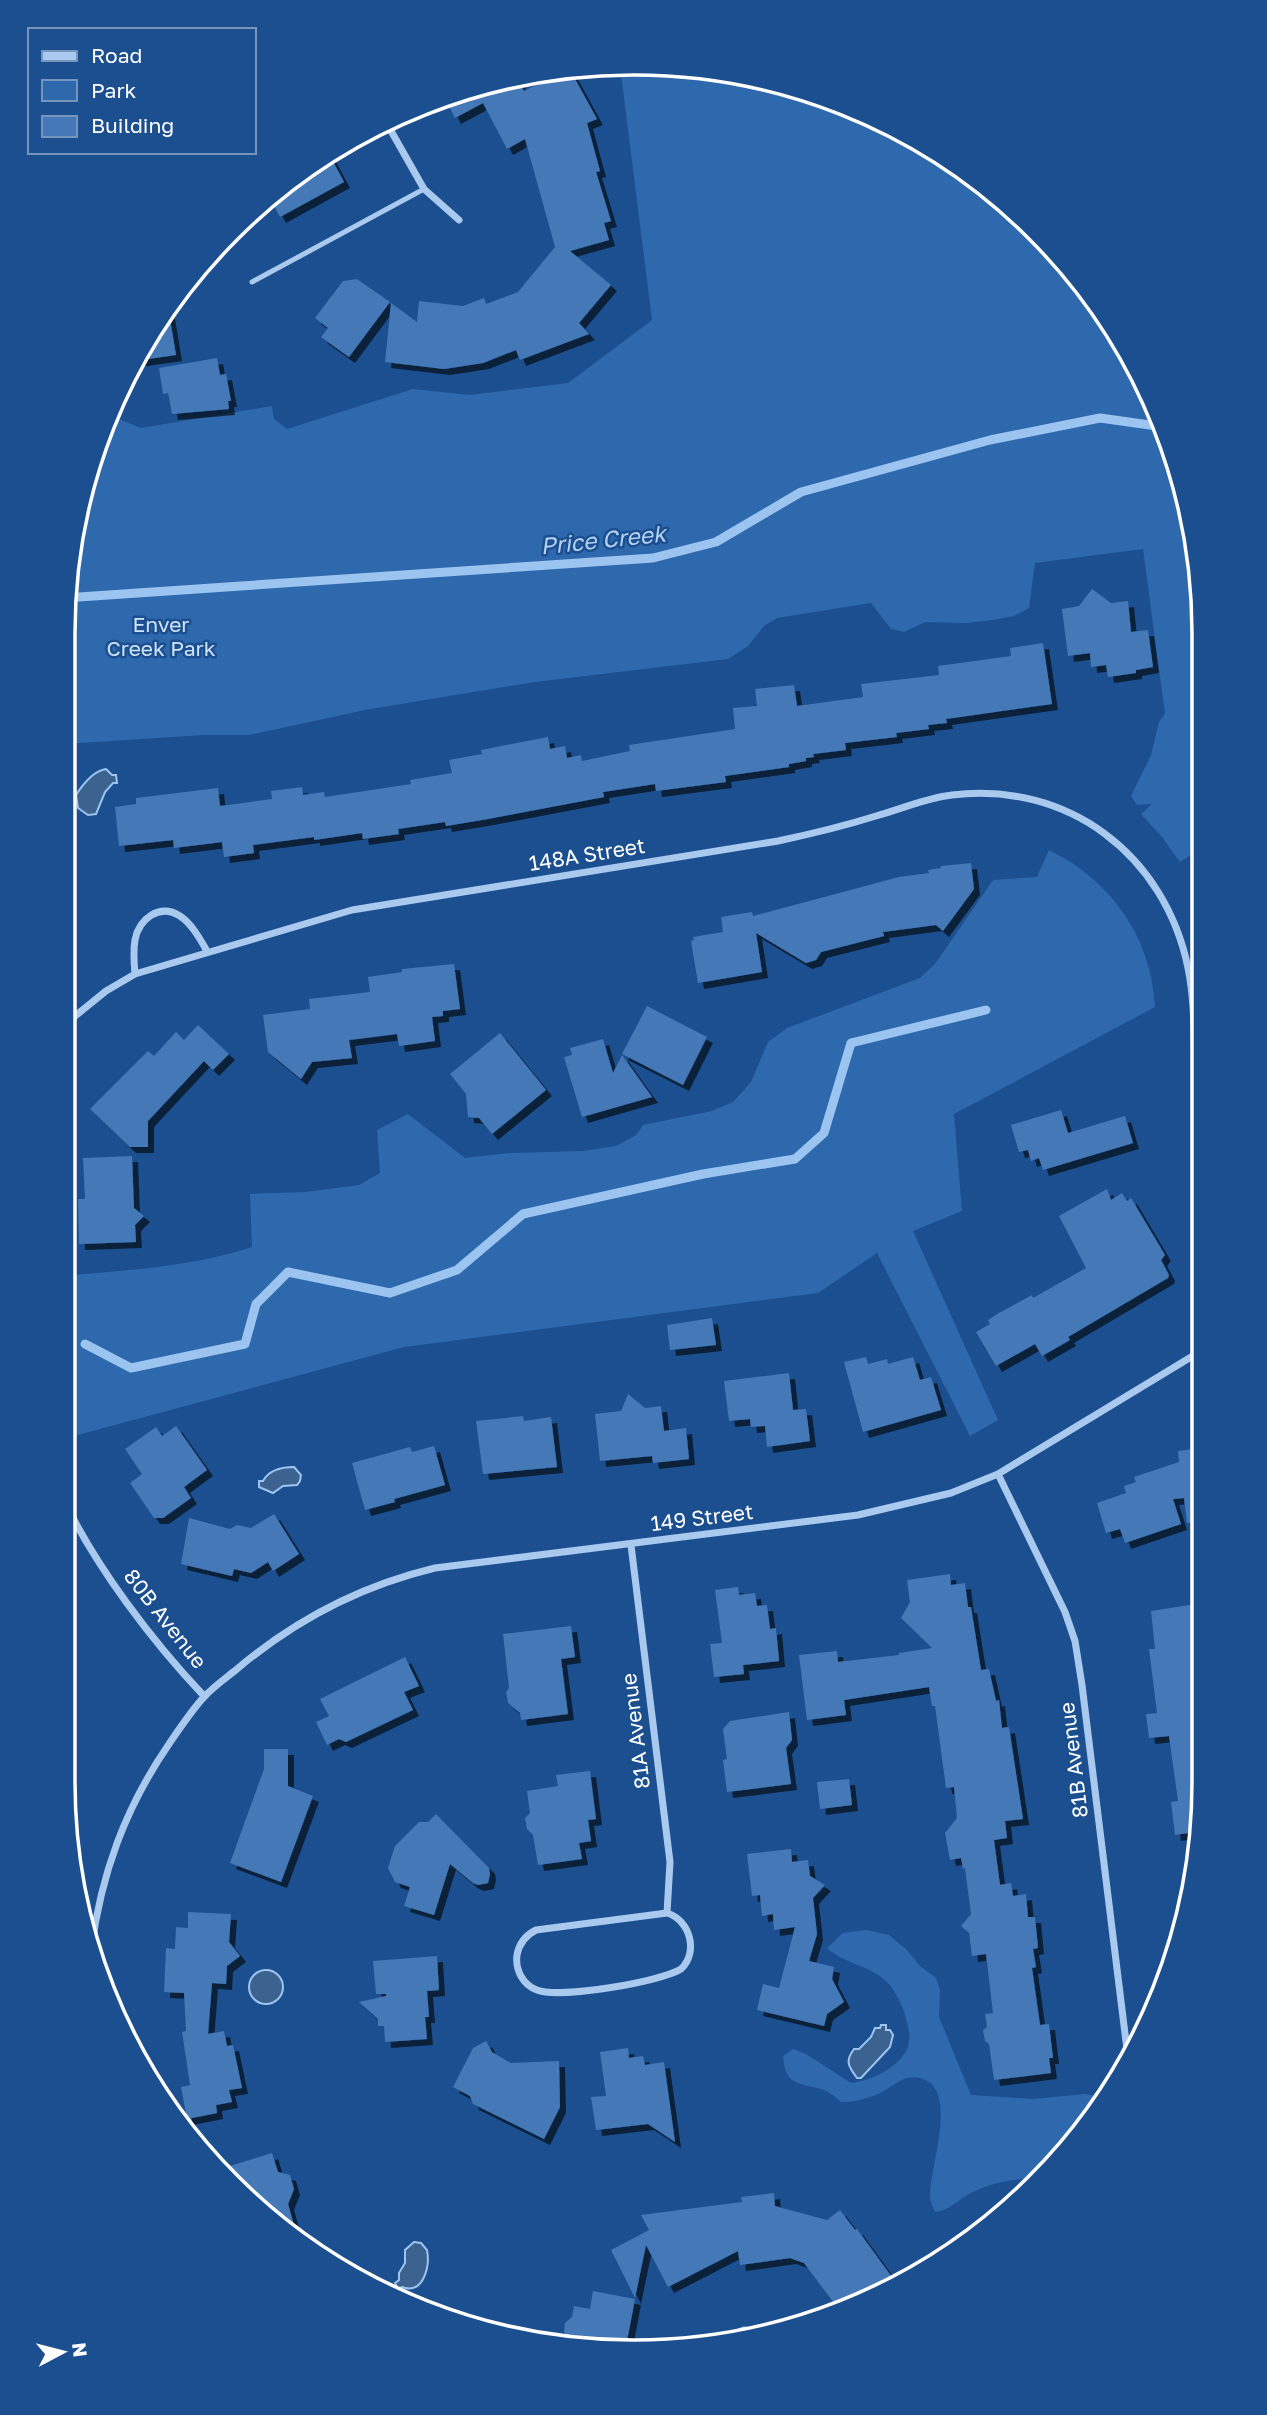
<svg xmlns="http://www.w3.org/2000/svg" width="1267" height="2415" font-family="'Golos Text',sans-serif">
  <defs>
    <filter id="shadow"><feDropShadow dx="6" dy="6" stdDeviation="0" flood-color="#0009"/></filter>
  </defs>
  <rect width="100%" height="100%" fill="#1b4f8f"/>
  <path fill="#2e69ad" d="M671 64 782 83 886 122 1009 204 1086 287 1161 416 1199 559 1200 849 1180 862 1162 837 1141 814 1152 804 1137 805 1131 796 1151 755 1159 722 1165 714 1143 549 1035 563 1029 608 1014 616 993 620 966 623 925 622 904 632 891 629 871 603 777 618 764 626 748 646 728 659 535 682 365 710 249 735H204L64 744V597L83 485 109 415 141 428 272 406 274 419 287 429 413 389 470 395 568 383 652 320 620 66Z
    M1049 850C1111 880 1152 938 1155 1007L954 1114 962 1211 913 1231 998 1420 970 1436 877 1253 818 1293 404 1347 74 1436 71 1428 63 1430 64 1276C126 1270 192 1267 252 1247L250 1194 305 1192 359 1185 380 1173 377 1130 408 1114 465 1158 511 1153 583 1151 616 1146 636 1135 643 1125 712 1111 733 1102 751 1082 768 1042 787 1028 920 978 935 964 993 880 1037 877Z
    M866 1930 889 1935 907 1950 920 1966 936 1978 940 1990 939 2017 971 2095 1032 2099 1085 2094 1100 2097 1042 2177C1020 2179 996 2181 975 2191 960 2197 952 2210 935 2212 933 2207 930 2202 930 2197 929 2169 959 2091 923 2079 905 2072 893 2087 878 2094 866 2099 855 2102 841 2102 834 2096 826 2089 817 2088 794 2083 785 2082 783 2056L793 2049 806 2054 851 2083C871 2081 906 2065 909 2042 911 2034 907 2024 905 2015 902 2005 895 1990 887 1982 870 1965 844 1964 827 1948L843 1933Z"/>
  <path fill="#3c6290" stroke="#9cc4f0" stroke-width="2" d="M106 769 112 775H116L117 783H113L105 792 96 814 88 815 78 808 76 795C83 784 93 771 106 769Z
    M294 1467 301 1475 300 1481 297 1485 283 1486 273 1493 259 1487V1481H263C269 1470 282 1467 294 1467Z
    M249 1987a17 17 0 1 1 34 0a17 17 0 1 1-34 0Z
    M881 2025H886V2030H890L893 2035 890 2047 861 2078H857C848 2066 845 2061 854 2049H859L871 2037 875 2028H880Z
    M414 2242 421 2243 427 2250C430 2266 424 2295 402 2287L398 2289 395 2283 399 2280V2273L405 2263V2250Z"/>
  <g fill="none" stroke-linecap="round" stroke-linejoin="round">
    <path stroke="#9cc4f0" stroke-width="9" d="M64 598 653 558 716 542 801 492 990 440 1100 418 1164 427
      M85 1344 131 1368 245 1344 256 1304 288 1272 390 1293 457 1270 523 1214 703 1174 795 1159 824 1133 851 1043 986 1010"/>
  </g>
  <path fill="#4478b7" filter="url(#shadow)" d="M569 68 597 119 587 123 600 171 596 172 611 221 604 223 609 240 570 251 611 285 579 323 589 334 520 360 516 350 483 363 444 369 385 362 391 303 417 322 419 301 463 306 484 298 486 304 518 292 555 247 525 139 507 149 483 103 455 118 444 96 517 78 524 91Z
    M329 154 344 182 280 217 269 196Z
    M357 279 390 302 349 357 321 337 328 328 315 318 343 281Z
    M168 307 176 355 134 361 152 332Z
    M217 358 220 375 226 374 231 401H228L229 409 172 414 168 393 163 394 159 368Z
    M1092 589 1111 603 1128 601 1131 632 1148 630 1153 667 1136 670V673L1108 677 1106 665 1091 667 1090 653 1068 656 1062 609 1079 606Z
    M1043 643 1052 704 946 719 947 723 928 725 929 729 896 733 897 737 845 743 846 750 813 754 814 757 806 758V761L789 764V767L725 776 726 782 656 791 655 784 603 792 604 797 488 819 446 826 445 822 398 829 399 834 363 839 362 833 314 840V837L253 845 254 853 224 857 222 842 174 848 173 840 119 846 115 807 136 804V798L218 788 220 806 272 799 271 791 302 787 303 795 324 792 325 797 411 784 410 780 452 773 449 760 482 754 481 750 548 737 550 749 565 746 567 758 581 755 582 761 630 751 629 745 735 729 733 708 757 706 755 689 794 685 797 706 863 697 861 684 939 675 938 666 1011 656 1010 648Z
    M971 863 974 889 943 931 936 925 883 932 884 936 821 952 816 960 806 963 756 933 762 972 698 983 691 941 694 940 693 937 723 932 721 917 752 912 753 916 899 877 929 873 928 870 941 868V866Z
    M454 964 460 1009 443 1011V1016L432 1017 435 1041 399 1046 397 1034 349 1040 352 1058 312 1062 301 1079 268 1052 263 1015 310 1009 309 999 370 992 368 977 402 972V969Z
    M647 1006 707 1037 683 1085 622 1054Z
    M198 1025 229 1054 213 1070 204 1061 148 1121V1147H130L90 1109 148 1051 154 1056 176 1032 184 1040Z
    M500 1033 546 1090 492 1134 479 1118 468 1117 466 1094 450 1074Z
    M603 1039 613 1073 622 1055 652 1097 582 1117 564 1057 572 1055 570 1048Z
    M1061 1110 1068 1133 1125 1116 1133 1143 1043 1170 1039 1158 1031 1161 1028 1150 1019 1152 1011 1125Z
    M132 1156 134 1208 144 1216 135 1225 136 1242 79 1244 78 1199H85L83 1158Z
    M1107 1189 1111 1200 1122 1193 1127 1201 1131 1198 1165 1255 1161 1260 1169 1275 1168 1278 1068 1337 1070 1340 1042 1356 1035 1344 996 1366 976 1332 990 1324 988 1320 999 1313 1032 1295 1033 1298 1086 1268 1059 1216Z
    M712 1318 716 1345 670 1350 667 1325Z
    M866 1357 868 1364 887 1359 888 1364 913 1357 920 1380 931 1377 941 1410 863 1432 844 1362Z
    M789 1373 793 1410 806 1409 810 1441 767 1447 765 1426 751 1427 750 1419 729 1421 724 1381Z
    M628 1394 645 1408 661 1406 664 1431 686 1428 689 1459 653 1463 652 1456 600 1461 595 1414 621 1411Z
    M523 1416 524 1421 551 1417 557 1467 483 1474 476 1421Z
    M176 1426 207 1470 184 1487 191 1498 163 1518H154L130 1483 142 1474 125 1449 156 1427 162 1436Z
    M434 1446 445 1485 394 1499 395 1502 365 1510 352 1463 410 1447 412 1452Z
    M1202 1448V1522L1187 1523 1184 1498 1173 1499 1181 1524 1125 1543 1120 1529 1106 1533 1097 1503 1126 1493 1124 1486 1136 1482 1134 1477 1179 1462 1178 1451Z
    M274 1514 299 1554 273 1571 268 1562 251 1573 234 1569 232 1576 181 1564 189 1518 230 1529 237 1525 251 1528Z
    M950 1574 951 1585 965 1583 968 1607H971L981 1670 989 1669 996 1701 999 1700 1002 1728 1009 1727 1023 1819 1005 1821 1007 1838 994 1840 1000 1885 1011 1883 1013 1896 1026 1894 1028 1917H1035L1038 1948 1033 1949 1036 1967 1032 1968 1040 2025 1049 2024 1053 2058H1049L1051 2073 994 2080 989 2044 985 2041 983 2030 987 2027 985 2014 993 2013 986 1954 972 1956 969 1933 961 1926 971 1914 965 1868 963 1869 961 1858 950 1860 945 1833 957 1818 954 1787 946 1788 935 1706H932L929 1687 844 1700 846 1715 807 1720 799 1655 837 1651 838 1662 899 1655V1653L932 1648 901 1618 910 1602 907 1580Z
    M738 1587 739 1595 755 1593 757 1606 767 1605 770 1629 776 1628 779 1661 743 1665 744 1674 714 1677 710 1644 722 1643 715 1590Z
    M1202 1603 1203 1818 1201 1831 1175 1835 1171 1802 1178 1801 1169 1736 1149 1738 1146 1714 1157 1713 1149 1649H1155L1151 1611Z
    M571 1626 575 1657 561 1659 568 1714 521 1720 520 1713 508 1703 506 1692 509 1688 503 1634Z
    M405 1657 419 1686 404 1692 413 1710 346 1742 339 1739 327 1745 316 1722 329 1716 320 1699Z
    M789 1712 792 1740 786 1748 791 1784 727 1792 723 1760 727 1759 723 1729 730 1721Z
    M264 1749H288V1786L313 1796 281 1882 230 1863 264 1769Z
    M590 1771 596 1819 588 1820 591 1841 579 1843 582 1859 538 1865 533 1835 527 1829 525 1818 530 1813 527 1791 558 1786 556 1775Z
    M849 1779 852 1805 820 1809 817 1782Z
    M436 1814 489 1868 490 1874 488 1883 478 1885 473 1883 450 1864 434 1915 404 1906 410 1887 395 1882 388 1868 395 1846 419 1822H428Z
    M791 1849 792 1862 808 1860 810 1876 825 1885 813 1898 817 1934 809 1961 834 1967 832 1979 844 2002 827 2014 824 2026 757 2010 763 1984 779 1988 795 1927 774 1930 773 1914 762 1916 760 1895 752 1896 747 1854Z
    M188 1912 231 1914 229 1942 240 1956 227 1966 226 1984 212 1983 208 2034 224 2031 227 2046 233 2045 242 2088 229 2090 232 2102 216 2105 217 2113 187 2119 181 2087 190 2085 182 2032 186 2031 184 1993 164 1992 166 1948 175 1949 176 1927 188 1928Z
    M437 1956 439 1990 427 1991 429 2017H425L427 2039 385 2042 384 2026H378V2019L359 2002 386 1996V1994H376L373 1961Z
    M486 2041 492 2052 511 2063 559 2061 560 2107 544 2139 473 2104 470 2096 453 2087 473 2048Z
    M628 2048 629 2058 643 2056 645 2065 664 2062 675 2142 648 2124 596 2130 591 2097 606 2096 600 2052Z
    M272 2153 278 2172 290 2175 294 2189 288 2204 298 2239 223 2168Z
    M774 2193 775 2206 827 2220 840 2210 855 2230 857 2229 897 2284 852 2308 840 2311 804 2263 790 2258 740 2265 738 2251 668 2287 646 2245 635 2298 611 2250 649 2230 641 2215 742 2202 741 2197Z
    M593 2291 635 2299 626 2346 568 2341 564 2331 565 2323 572 2317 574 2306 590 2309Z"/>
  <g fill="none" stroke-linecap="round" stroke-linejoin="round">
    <path stroke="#a9c9ee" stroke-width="5" d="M252 282 424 189"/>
    <path stroke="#a9c9ee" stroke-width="7" d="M386 122 424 189 459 220
      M135 974C134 963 133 951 135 940 139 919 159 903 180 916 192 924 200 939 207 951
      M64 1025 106 991 135 974 352 910 778 841C811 834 844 826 876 816 901 809 926 798 952 795 1068 781 1165 855 1188 968 1199 1022 1190 1078 1201 1131
      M998 1474 1065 1612 1075 1641 1082 1685 1128 2058
      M63 1498C95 1566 152 1641 204 1696
      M631 1545 670 1862 667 1913C690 1920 699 1952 681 1969 660 1982 559 1999 537 1990 523 1985 515 1970 517 1955 519 1944 526 1935 536 1930L667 1913
      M91 1951C101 1874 125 1808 169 1744 180 1728 191 1711 204 1697 214 1686 226 1678 237 1669 295 1620 360 1586 435 1568L858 1515 951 1493 998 1474 1201 1351
      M724 2338 744 2330 755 2331"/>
  </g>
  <g text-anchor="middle" stroke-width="5" stroke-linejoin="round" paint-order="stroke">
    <g font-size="21" fill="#cfe3fa" stroke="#1b4f8f">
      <text x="161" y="632">Enver<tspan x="161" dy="24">Creek Park</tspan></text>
    </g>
    <g font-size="21" fill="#fff" stroke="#1b4f8f">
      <text transform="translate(587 855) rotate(-9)" y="7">148A Street</text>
      <text transform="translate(702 1518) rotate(-7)" y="7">149 Street</text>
      <text transform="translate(165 1619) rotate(52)" y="7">80B Avenue</text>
      <text transform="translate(636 1731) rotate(-97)" y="7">81A Avenue</text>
      <text transform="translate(1074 1760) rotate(-97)" y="7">81B Avenue</text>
    </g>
    <g font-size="23" font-style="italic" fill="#b5d3f5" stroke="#1b4f8f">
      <text transform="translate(603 540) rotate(-6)" y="8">Price Creek</text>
    </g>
  </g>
  <path d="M0 0H1267V2415H0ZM633 75H634A558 558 0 0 1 1192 633V1782A558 558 0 0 1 634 2340H633A558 558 0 0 1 75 1782V633A558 558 0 0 1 633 75Z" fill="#1b4f8f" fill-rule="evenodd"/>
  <path fill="none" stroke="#fff" stroke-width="3.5" d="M633 75H634A558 558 0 0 1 1192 633V1782A558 558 0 0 1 634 2340H633A558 558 0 0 1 75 1782V633A558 558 0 0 1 633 75Z"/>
  <rect x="28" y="28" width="228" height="126" fill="#1b4f8f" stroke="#7695bc" stroke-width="2"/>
  <rect x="42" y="51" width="35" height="10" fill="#a9c9ee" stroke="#7695bc" stroke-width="2"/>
  <text x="91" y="63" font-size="21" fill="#ffffff">Road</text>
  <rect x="42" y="80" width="35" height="21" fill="#2e69ad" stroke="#7695bc" stroke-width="2"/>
  <text x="91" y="98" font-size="21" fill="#ffffff">Park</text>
  <rect x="42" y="116" width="35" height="21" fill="#4478b7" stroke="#7695bc" stroke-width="2"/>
  <text x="91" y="133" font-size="21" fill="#ffffff">Building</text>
  <g transform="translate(63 2352) rotate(83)" stroke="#1b4f8f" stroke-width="5" paint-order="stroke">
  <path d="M0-5L12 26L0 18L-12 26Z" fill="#ffffff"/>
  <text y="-10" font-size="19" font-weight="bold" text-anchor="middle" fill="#ffffff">N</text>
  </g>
</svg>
